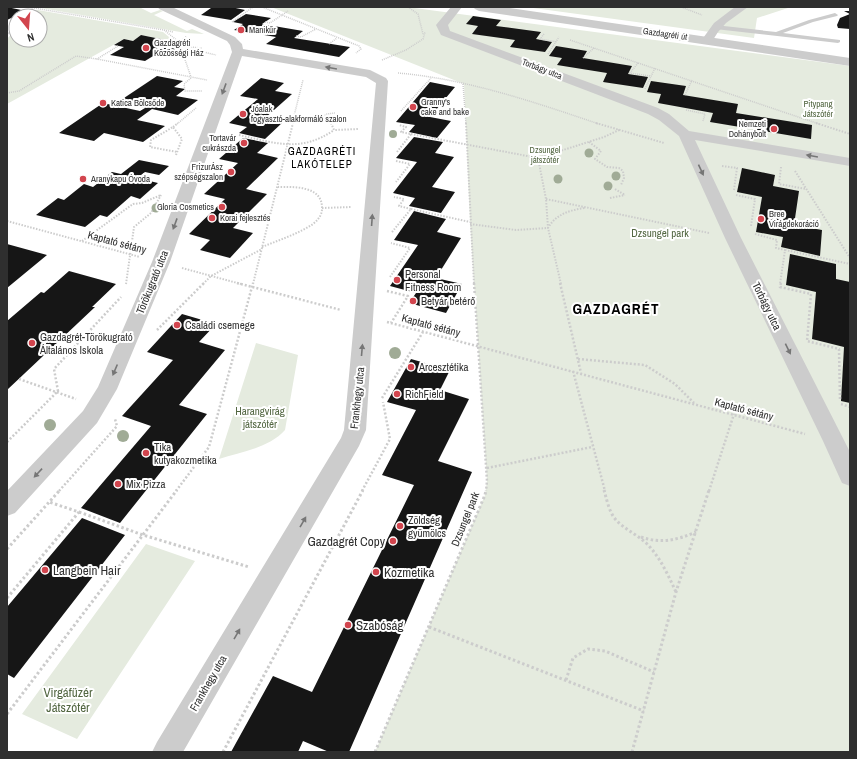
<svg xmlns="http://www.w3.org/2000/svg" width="857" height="759" font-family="'Archivo Narrow',sans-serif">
  <rect width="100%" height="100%" fill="#fff"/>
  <path fill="#e5ebdf" d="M35 7H139L151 13 160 10 163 11 154 15 187 31 192 29 204 34 186 33Z
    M271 7H407L850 66V752H375L485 495 487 481 470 222 464 84Z
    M526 7H791L757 18 754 38Z
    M38 10 163 32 175 42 141 35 133 41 124 39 7 104V39L16 29V40H40V16H28L33 11Z
    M256 343 298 355 285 430C269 448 241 452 219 459Z
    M146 544 195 561 77 739 22 714Z"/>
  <path fill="#161616" d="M7 7 26 11 7 20Z
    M208 7H231L245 10 231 20 201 15 211 8Z
    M844 11H850V29L838 28 837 25 840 18 850 14Z
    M246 14 271 18 262 24 303 31 294 38 350 47 339 57 266 44 276 37 234 30 243 24 233 22Z
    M473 16 501 20 496 26 541 32 536 39 552 42 545 52 510 47 515 40 472 34 478 26 466 24Z
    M141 35 175 42 166 47 176 49 167 55 158 53 145 61 110 55 124 47 114 45 124 39 133 41Z
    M556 46 587 51 583 58 632 66 628 74 648 77 643 88 603 82 607 73 557 65 562 58 549 56Z
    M157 76 183 81 174 87 185 89 176 96 198 100 178 115 152 109 137 120 165 126 143 142 104 133 94 141 59 133 103 103 140 111 145 108 118 102Z
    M261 78 284 83 275 91 292 94 265 118 283 122 265 139 239 133 247 127 229 123 258 99 240 96Z
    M651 81 686 86 683 95 738 104 736 113 812 125 811 139 710 122 713 113 658 103 661 94 647 92Z
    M430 82 455 87 430 117 451 121 437 138 409 132 415 125 396 122Z
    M414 137 443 142 435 153 454 157 432 187 455 192 441 213 409 206 415 198 393 193 417 162 396 158Z
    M243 138 268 143 257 153 278 158 246 189 267 194 233 228 253 233 230 258 200 250 210 240 189 234 225 199 204 194 238 163 219 159Z
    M139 160 169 166 159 175 145 172 137 178 158 183 140 199 131 196 107 217 100 215 85 227 36 215 58 198 64 200 84 184 93 187 112 172 121 174Z
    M742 168 775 175 773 186 799 191 794 225 822 230 820 256 781 247 783 237 756 232 762 197 737 192Z
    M414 211 446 219 437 232 461 238 436 278 462 284 446 313 409 303 416 293 390 286 418 245 394 240Z
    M7 244 47 255 7 288Z
    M790 254 836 264V279L850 282V403L841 401 844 347 812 339 816 292 786 285Z
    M69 271 116 284 92 307H95L7 390V321L41 292 44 293Z
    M182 314 216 324 199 342 225 350 179 405 207 414 120 523 81 508 151 426 122 416 173 360 147 352Z
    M411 359 450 370 440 390 469 399 438 461 472 472 349 752H329L303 741 298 752H231L273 676 312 692 414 485 382 475 416 410 387 402Z
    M82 518 125 535 14 678 7 674V607Z"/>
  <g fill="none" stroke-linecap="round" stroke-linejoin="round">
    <path stroke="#ccc" stroke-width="1.5" stroke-dasharray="1 1" stroke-linecap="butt" d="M28 7 164 30 179 42 191 77
      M262 7 359 46 361 49 356 53
      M408 7 418 14 423 34
      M681 7 702 15
      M25 16 32 8
      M232 22 253 7
      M265 22 270 23 288 11
      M164 30 173 32
      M544 34 540 39 557 42
      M7 35 16 25
      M296 36 301 37 316 29
      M570 40 819 124
      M179 42 187 36
      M329 44 337 38
      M169 45 201 48 196 52 183 53
      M118 46 97 59 207 80
      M200 51 216 55
      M548 54 559 37
      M583 58 594 48
      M382 60 406 50 423 39 425 32
      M638 63 630 73 650 76
      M398 73C467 79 534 102 599 124
      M191 78 184 84 185 91H202
      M463 84 466 124
      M645 89 655 68
      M7 93 19 91 76 56 97 59
      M685 95 692 80
      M686 110 705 114 703 121
      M401 111 431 78
      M294 118H321
      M177 124 196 108
      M292 124 303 80
      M332 124 331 122 324 121 321 118 327 114 335 113"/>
    <path stroke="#ccc" stroke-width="2" stroke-dasharray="1.5 1.5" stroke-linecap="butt" d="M331 123 334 130 358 129
      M466 123 474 284
      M596 123 664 143
      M816 123 850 134
      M173 127 178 123
      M411 134 538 158
      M239 135C275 143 301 153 334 130
      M589 142 601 151 595 159 607 167 619 168 623 171 624 178 621 185
      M397 152 411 134 401 132 406 127 399 125
      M176 155 182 139 173 127 151 140 150 147 177 152
      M396 161 410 164 396 182
      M722 166 737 168 734 190
      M781 167 779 184 806 189
      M795 171 850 258
      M615 189 625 195
      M736 195 755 199 751 226
      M610 198 625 195
      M546 199 709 233
      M322 208 352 207
      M411 209 470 222
      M7 221 140 257
      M470 224 516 230 548 228C556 214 570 210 585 208
      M392 232 411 209 399 206 404 199 394 197
      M755 234 777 240 776 248 785 250 780 284
      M82 241 133 204 142 203 161 195
      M262 247C279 240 298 234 313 224 318 220 322 215 322 209 323 185 293 187 278 187
      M785 250 850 264
      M182 268 241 284
      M390 277 410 248 391 243
      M126 284 134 227 151 213 161 195
      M203 284 211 276 262 249
      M253 284 293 123
      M561 284 548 228 546 199 538 158 604 137 619 130"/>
    <path stroke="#ccc" stroke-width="2.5" stroke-dasharray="2 2" stroke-linecap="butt" d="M237 283 341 310
      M474 283 487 481 486 491
      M560 283 581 373
      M781 283 780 287 811 294 807 341 839 349 840 400
      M387 291 408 296 391 323
      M387 322 805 434
      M157 330 204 283
      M578 359 645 365 675 384 694 403
      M573 371 605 491
      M19 379 76 399
      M382 398 423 332
      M841 404 850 407
      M7 442 58 391 54 369 121 297
      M487 468 592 447
      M59 491 117 426 115 419
      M176 491 209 447 253 283
      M362 491 390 439 383 402
      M709 491 734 414"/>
    <path stroke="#ccc" stroke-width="3" stroke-dasharray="2.5 2.5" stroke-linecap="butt" d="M604 490C607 500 609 513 617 521 627 531 640 536 649 546 661 559 669 577 676 592
      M79 512 143 535 249 567
      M641 537C661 544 677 540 696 532
      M7 549 60 490
      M7 598 79 512 49 502
      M429 627 644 711
      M566 680 573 658 588 649 605 651 654 672
      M7 714 177 490
      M223 752 363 490
      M375 752 485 495 486 490
      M632 752 676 592 709 490"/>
    <path fill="#ccc" fill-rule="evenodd" d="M835 13 838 15 837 16 813 22 783 33 840 40V42L838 43 715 29 712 27 715 25 776 32 809 20Z"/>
    <path fill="#ccc" fill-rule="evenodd" d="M158 7H172L235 37 242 44 243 49 370 70 386 78 388 81 366 430 359 446 183 752H152L157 742 341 438 344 430 376 83 366 77 242 56 170 262 117 389 97 423 15 513 7 516V491L83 411 98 387 152 262 232 52 230 45 227 41 159 9Z
      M451 7H462L448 25 450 31 658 108 669 114 689 131 850 158V166L695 140 741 238 850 452V486L842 483 823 441 725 238 679 136 659 120 648 114 441 35 436 25Z
      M735 7H748L726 23 718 32 711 43H703L701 41 714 23Z"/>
    <path fill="#ccc" fill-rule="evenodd" d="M473 7H503L850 58V66L479 11 475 9Z"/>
  </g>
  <g fill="#a0ab96">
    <circle cx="393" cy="134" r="4"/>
    <circle cx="589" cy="153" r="4.5"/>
    <circle cx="616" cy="176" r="4.5"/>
    <circle cx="558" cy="179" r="4.5"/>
    <circle cx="608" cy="186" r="4.5"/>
    <circle cx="156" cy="208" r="4.5"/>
    <circle cx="395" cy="353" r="6"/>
    <circle cx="50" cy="425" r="6"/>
    <circle cx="123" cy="436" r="6"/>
  </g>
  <defs><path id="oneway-solid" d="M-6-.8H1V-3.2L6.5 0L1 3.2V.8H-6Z"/></defs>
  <g fill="#767676">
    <use href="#oneway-solid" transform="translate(331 68) rotate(-170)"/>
    <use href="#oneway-solid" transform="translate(224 89) rotate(110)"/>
    <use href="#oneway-solid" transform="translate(812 156) rotate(-170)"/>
    <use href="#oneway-solid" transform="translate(701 170) rotate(65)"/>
    <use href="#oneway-solid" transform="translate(372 220) rotate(-86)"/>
    <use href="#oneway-solid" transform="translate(175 224) rotate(110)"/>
    <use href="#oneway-solid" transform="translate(788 349) rotate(64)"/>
    <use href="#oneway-solid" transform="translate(362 350) rotate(-85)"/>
    <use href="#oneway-solid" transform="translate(115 370) rotate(113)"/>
    <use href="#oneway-solid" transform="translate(38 473) rotate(133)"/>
    <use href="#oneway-solid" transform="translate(303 522) rotate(-60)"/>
    <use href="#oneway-solid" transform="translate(237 634) rotate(-60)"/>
  </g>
  <g fill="#d2454e" stroke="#fff" stroke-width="1.5">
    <circle cx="241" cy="30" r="4"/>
    <circle cx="146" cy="48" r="4"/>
    <circle cx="103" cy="103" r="4"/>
    <circle cx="413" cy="107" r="4"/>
    <circle cx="243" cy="114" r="4"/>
    <circle cx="774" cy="129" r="4"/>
    <circle cx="244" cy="143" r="4"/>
    <circle cx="231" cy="172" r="4"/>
    <circle cx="83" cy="179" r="4"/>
    <circle cx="222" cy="207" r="4"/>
    <circle cx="212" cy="218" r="4"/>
    <circle cx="761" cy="219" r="4"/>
    <circle cx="397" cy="280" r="4"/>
    <circle cx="413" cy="301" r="4"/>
    <circle cx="177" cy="325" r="4"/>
    <circle cx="32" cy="343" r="4"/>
    <circle cx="411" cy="367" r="4"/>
    <circle cx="397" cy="394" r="4"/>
    <circle cx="146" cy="453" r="4"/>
    <circle cx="118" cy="484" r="4"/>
    <circle cx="400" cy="526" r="4"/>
    <circle cx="393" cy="541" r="4"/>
    <circle cx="45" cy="570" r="4"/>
    <circle cx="376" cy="572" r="4"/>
    <circle cx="348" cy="625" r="4"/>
  </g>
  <g text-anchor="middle" stroke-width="4" stroke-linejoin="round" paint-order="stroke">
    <g font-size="9" fill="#2f2f2f" stroke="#fff" text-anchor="start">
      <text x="249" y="33">Manikűr</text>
      <text x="154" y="46">Gazdagréti<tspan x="154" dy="10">Közösségi Ház</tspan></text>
      <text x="421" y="105">Granny's<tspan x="421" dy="10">cake and bake</tspan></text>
      <text x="111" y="106">Katica Bölcsőde</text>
      <text x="251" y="112">Jóalak<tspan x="251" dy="10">fogyasztó-alakformáló szalon</tspan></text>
      <text x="766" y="127" text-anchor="end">Nemzeti<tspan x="766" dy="10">Dohánybolt</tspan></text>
      <text x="236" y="141" text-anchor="end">Tortavár<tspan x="236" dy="10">cukrászda</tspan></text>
      <text x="223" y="170" text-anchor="end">FrizurÁsz<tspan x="223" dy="10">szépségszalon</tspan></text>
      <text x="91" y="182">Aranykapu Óvoda</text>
      <text x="214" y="210" text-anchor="end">Gloria Cosmetics</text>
      <text x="769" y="217">Bree<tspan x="769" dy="10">Virágdekoráció</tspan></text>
      <text x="220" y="221">Korai fejlesztés</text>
    </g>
    <g font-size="9" fill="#2f2f2f" stroke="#fff">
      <text transform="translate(665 34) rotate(8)" y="3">Gazdagréti út</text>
      <text transform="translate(542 69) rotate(21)" y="3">Torbágy utca</text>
    </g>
    <g font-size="9" fill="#526641" stroke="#fff">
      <text x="818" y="107">Pitypang<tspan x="818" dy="10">Játszótér</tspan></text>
      <text x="545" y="153">Dzsungel<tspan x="545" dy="10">játszótér</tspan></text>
    </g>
    <g font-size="11" letter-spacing="1" fill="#000" stroke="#fff">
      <text x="322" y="155">GAZDAGRÉTI<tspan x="322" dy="13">LAKÓTELEP</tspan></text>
    </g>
    <g font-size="11" fill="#526641" stroke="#fff">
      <text x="660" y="237">Dzsungel park</text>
      <text x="260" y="415">Harangvirág<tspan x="260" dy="13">játszótér</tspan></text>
    </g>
    <g font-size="11" fill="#2f2f2f" stroke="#fff">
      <text transform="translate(117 242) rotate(15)" y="4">Kaptató sétány</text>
      <text transform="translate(152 282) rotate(-68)" y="4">Törökugrató utca</text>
      <text transform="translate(767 306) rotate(64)" y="4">Torbágy utca</text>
      <text transform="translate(431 325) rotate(15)" y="4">Kaptató sétány</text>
      <text transform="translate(357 398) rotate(-84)" y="4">Frankhegy utca</text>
      <text transform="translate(744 409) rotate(15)" y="4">Kaptató sétány</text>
      <text transform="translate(465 519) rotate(-68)" y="4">Dzsungel park</text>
      <text transform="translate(208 683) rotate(-60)" y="4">Frankhegy utca</text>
    </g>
    <g font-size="11" fill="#2f2f2f" stroke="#fff" text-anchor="start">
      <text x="405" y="278">Personal<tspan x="405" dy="13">Fitness Room</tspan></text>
      <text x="421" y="305">Betyár betérő</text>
      <text x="185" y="329">Családi csemege</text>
      <text x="40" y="341">Gazdagrét-Törökugrató<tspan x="40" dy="13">Általános Iskola</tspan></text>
      <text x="419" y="371">Arcesztétika</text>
      <text x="405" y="398">RichField</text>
      <text x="154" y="451">Tika<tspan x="154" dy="13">kutyakozmetika</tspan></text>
      <text x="126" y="488">Mix Pizza</text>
      <text x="408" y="524">Zöldség<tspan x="408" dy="13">gyümölcs</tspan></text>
    </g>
    <g font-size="13" fill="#2f2f2f" stroke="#fff" text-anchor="start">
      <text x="385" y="546" text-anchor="end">Gazdagrét Copy</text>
      <text x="53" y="575">Langbein Hair</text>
      <text x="384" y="577">Kozmetika</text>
      <text x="356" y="630">Szabóság</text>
    </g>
    <g font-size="13" fill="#526641" stroke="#fff">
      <text x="68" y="697">Virgáfüzér<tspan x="68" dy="15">Játszótér</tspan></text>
    </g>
    <g font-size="15" font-weight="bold" letter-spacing="1" fill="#000" stroke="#fff">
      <text x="616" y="314">GAZDAGRÉT</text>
    </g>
  </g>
  <rect width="857" height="759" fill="none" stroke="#2f2f2f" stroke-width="16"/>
  <g transform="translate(28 28) rotate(163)"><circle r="19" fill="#ffffff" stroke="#acacac"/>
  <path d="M0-3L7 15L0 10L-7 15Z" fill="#d2454e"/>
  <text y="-6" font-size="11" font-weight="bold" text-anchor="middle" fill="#2f2f2f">N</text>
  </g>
</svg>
